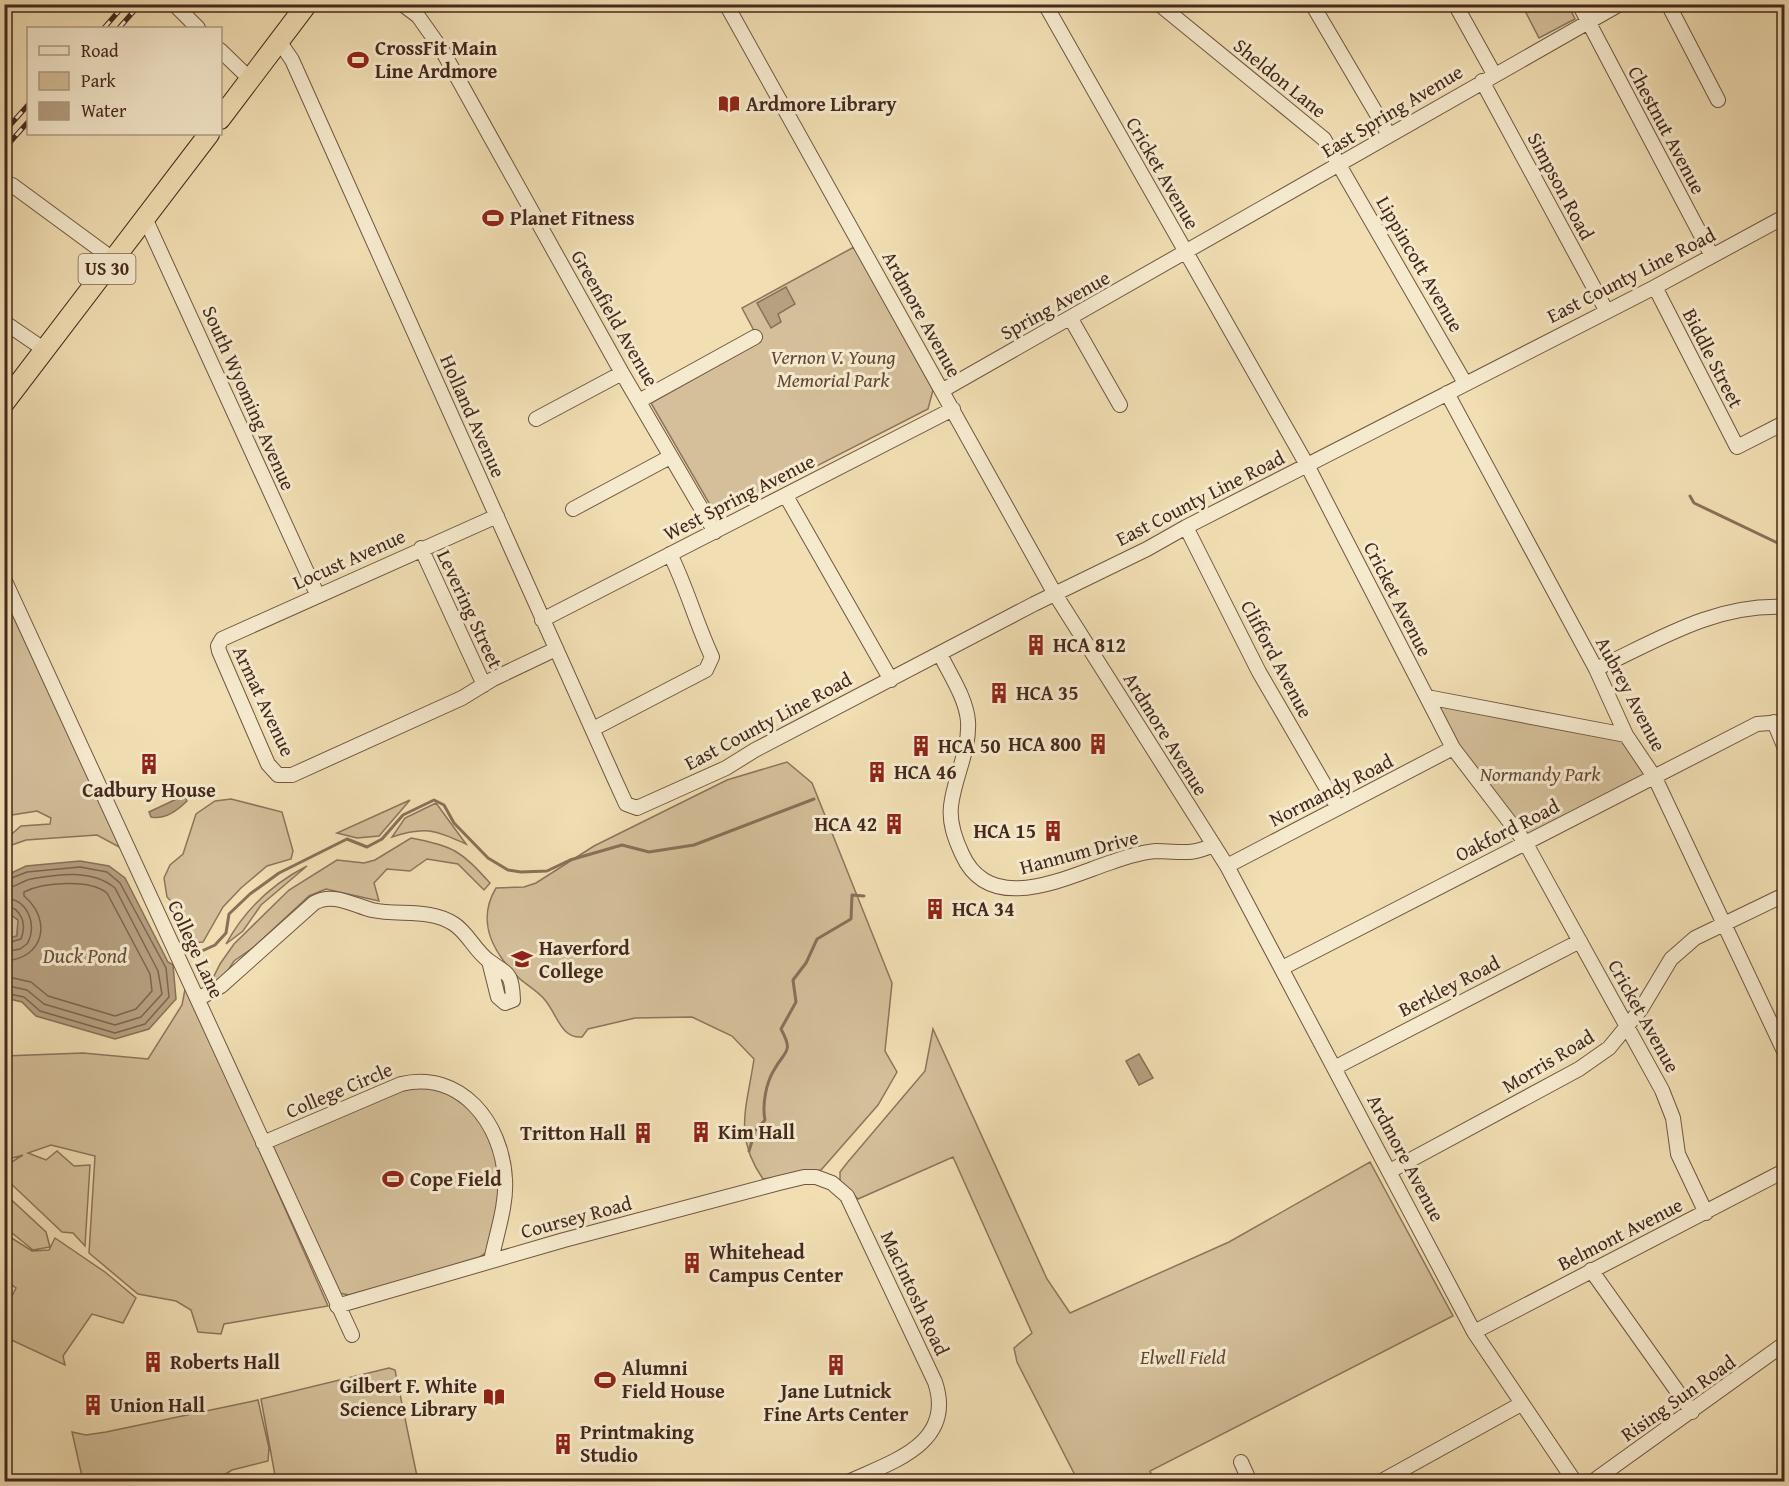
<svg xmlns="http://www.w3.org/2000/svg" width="1789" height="1486" font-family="'Gentium Book Plus',serif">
  <rect width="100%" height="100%" fill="#f1deb3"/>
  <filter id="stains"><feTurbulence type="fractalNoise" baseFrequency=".00333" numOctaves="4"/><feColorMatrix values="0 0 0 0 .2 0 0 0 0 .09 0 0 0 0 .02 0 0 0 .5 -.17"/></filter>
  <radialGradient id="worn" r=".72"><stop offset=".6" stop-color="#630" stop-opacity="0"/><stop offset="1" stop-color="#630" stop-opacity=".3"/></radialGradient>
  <path fill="#d4bf9a" stroke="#8c745c" stroke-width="1.5" d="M1522 5H1568L1575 19 1539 38Z
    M854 247 933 390 928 409 721 515H716L651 403 760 342 742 308Z
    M4 593 121 848 97 835 26 840 9 846 6 839 21 826 50 824 51 818 37 811 5 816Z
    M1427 697 1626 735 1655 778 1525 842 1462 763Z
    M787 762 812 783 892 983 885 1051 897 1072 878 1105 821 1170 763 1179C733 1136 747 1107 754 1059L732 1036 692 1017 635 1018 588 1029 582 1037C561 1039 557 1014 545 1000 538 991 528 986 520 979 494 954 475 923 496 888L524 887 536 883 594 846 727 780Z
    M231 799 282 812 293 851 291 859 267 866 241 888 223 907 203 942 188 943 186 917 167 897 164 878 170 865 183 854 196 814 215 801Z
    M410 800 379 836 357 838 337 833Z
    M436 803 466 844C434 830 425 826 392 837L405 818Z
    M411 838C454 846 461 851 490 883L484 890 458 864 427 859 410 871 387 869 374 883 379 901 326 889 309 896 254 947 234 961 225 975 209 986 220 964 234 944 289 890 337 860 364 863 375 860Z
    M307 866 261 905 243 931 226 944C245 909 272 884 307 866Z
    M6 910 18 920 17 936 5 939Z
    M186 984 328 1306 224 1324 221 1334 198 1332 191 1310 176 1301 138 1294 89 1253 95 1156 51 1145 28 1153 46 1160 57 1151 74 1166 90 1165 85 1246 73 1233 62 1232 5 1178V1166L23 1155 5 1160 4 1056 83 1053 148 1059 182 1005Z
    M933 1029 1047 1279 1070 1313 1229 1242 1370 1162 1453 1316 1150 1471 1154 1481H1078L1017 1362 1014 1348 1032 1333 953 1157 858 1199 840 1181V1172L847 1163 925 1071Z
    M414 1084 439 1088 478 1114 491 1141 498 1167 500 1191 488 1251 474 1261 349 1295 339 1293 272 1144Z
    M4 1193 46 1232 50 1247 33 1250 12 1233 5 1235Z
    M10 1237 32 1251 49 1250 55 1238 105 1272 136 1298 123 1323 92 1314 63 1356 65 1365 5 1337V1310L16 1288 5 1280V1238Z
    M389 1368 395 1370 418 1481H276L261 1399Z
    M258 1400 269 1448 268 1461 232 1470 214 1481H83L72 1432 86 1435 106 1432Z"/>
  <path fill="#b6a080" stroke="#887058" stroke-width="1.5" d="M786 287 795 304 778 314 781 322 771 328 757 303Z
    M185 795 187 801C178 810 165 820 151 817L149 812Z
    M80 861 109 866 125 878 168 962 173 965 176 999 149 1029 115 1039 36 1016 22 1002 5 998V939L17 936 18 920 5 911V876L26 866Z
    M1139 1054 1153 1078 1139 1085 1126 1061Z"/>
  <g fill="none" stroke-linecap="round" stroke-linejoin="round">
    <path stroke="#7d644e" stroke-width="1.5" d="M4 881 27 872 80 867 107 872 120 883 166 968 169 997 145 1024 115 1033 40 1011 24 997 4 993
      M4 889C14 888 22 881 31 879 58 874 92 869 115 888L158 971 162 994 141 1017 115 1025 44 1004 27 990 4 985
      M4 898C28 899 38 925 27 944L20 949 4 952
      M4 905C22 908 27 924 21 939L4 944
      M4 961C45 959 52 919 24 896V892C44 882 90 879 107 893L150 974 152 991 136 1009 115 1016 48 996 31 982 4 976"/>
    <path stroke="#887058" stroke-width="3" d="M1690 496 1694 503 1784 546
      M191 956 215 945 226 933 229 914 250 894 279 873 347 839 367 847 382 839 403 815 434 800 444 805 454 823 488 858 508 870 521 872 547 871 570 860 622 845 649 852 694 845 814 799
      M749 1151 755 1131 765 1120C762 1105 766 1083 774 1070 785 1050 794 1053 781 1029L796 1002 793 980 806 963 817 939 851 919 852 895 864 896"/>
    <defs>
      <path id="minor" d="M174 4 198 28
        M402 4 418 16 442 50 622 373 715 532
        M726 4 1055 594 1227 866 1474 1332 1575 1482
        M1045 4 1307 465 1453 748 1525 842 1662 1090 1673 1118 1678 1154 1706 1213
        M1159 4 1324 139 1465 383
        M1312 4 1389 135
        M1455 4 1494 74
        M1579 4 1712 256
        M1668 4 1718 100
        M279 41 292 60 615 780 626 804 637 808 726 768 755 750 1034 604 1147 549 1186 527 1655 287 1784 217
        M220 50 250 79
        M1482 81 1606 310
        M12 185 114 260
        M145 218 317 594
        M1655 287 1737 447 1784 423
        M1071 319 1120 405
        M4 322 45 350
        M943 390 1620 4
        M1447 393 1596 669 1626 735 1655 778 1784 1051
        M639 401 755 337
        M536 419 622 373
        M786 496 891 680
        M573 509 670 457
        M497 516 222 639 218 646 219 651 261 748 268 764 278 775H292L462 698 493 679 556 649
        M1186 527 1259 672 1338 808
        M421 548 484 685
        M4 579 352 1335
        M542 620 953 409
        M940 654C950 675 966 698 968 721 970 750 954 778 951 806 949 823 955 839 962 854 990 917 1066 877 1112 862 1126 857 1141 852 1156 851 1180 851 1190 856 1213 845
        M1596 669C1658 640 1714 604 1784 607
        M1427 697 1626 735
        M1774 722 1784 746
        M593 729 706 670 712 657C696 623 687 588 670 554
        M1227 866 1453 748
        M1282 968 1757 724 1784 722
        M198 999 221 986 314 903C333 892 353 905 372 910 399 916 430 908 454 924 468 933 475 951 489 961 509 975 512 973 513 1000L505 1003 498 997 489 961
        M1336 1067 1580 941
        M263 1143 401 1084C461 1070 502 1123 505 1179 507 1205 496 1235 491 1261
        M1390 1171 1579 1069 1609 1048 1641 1009 1671 959 1695 938 1784 895
        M1591 1270 1692 1412
        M337 1306 564 1240 779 1183 804 1177H816L832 1183 847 1196 935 1382C956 1444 891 1462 848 1482
        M1474 1332 1784 1171
        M1241 1462 1250 1482
        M1380 1482 1521 1404
        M1592 1482 1784 1344"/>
      <path id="highway" d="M220 119 307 4
        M4 403 209 134"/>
    </defs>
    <use href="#minor" stroke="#6f5642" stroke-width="16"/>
    <use href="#highway" stroke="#44281d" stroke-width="22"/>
    <use href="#minor" stroke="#f6eace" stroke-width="14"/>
    <use href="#highway" stroke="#f1deb3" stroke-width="20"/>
    <defs>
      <path id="rail" d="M104 28 125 4
        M119 28 140 4
        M4 132 28 105
        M4 149 28 122"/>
    </defs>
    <use href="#rail" stroke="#44281d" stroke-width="5"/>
    <use href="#rail" stroke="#f6eace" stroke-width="3" stroke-dasharray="9" stroke-linecap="butt"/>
  </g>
  <defs>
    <symbol id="stadium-bare" viewBox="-9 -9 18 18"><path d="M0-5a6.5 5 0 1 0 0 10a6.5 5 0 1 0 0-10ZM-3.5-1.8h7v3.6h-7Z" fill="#8f2418" stroke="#f6eace" stroke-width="2.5" paint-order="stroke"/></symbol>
    <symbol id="library-bare" viewBox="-9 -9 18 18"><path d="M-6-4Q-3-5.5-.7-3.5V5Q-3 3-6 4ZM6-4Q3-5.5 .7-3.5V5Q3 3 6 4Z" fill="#8f2418" stroke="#f6eace" stroke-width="2.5" paint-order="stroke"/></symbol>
    <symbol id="building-bare" viewBox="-9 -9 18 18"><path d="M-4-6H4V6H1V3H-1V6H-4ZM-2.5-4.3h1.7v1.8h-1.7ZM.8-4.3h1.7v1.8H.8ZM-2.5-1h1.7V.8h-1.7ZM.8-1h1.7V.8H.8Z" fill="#8f2418" stroke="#f6eace" stroke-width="2.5" paint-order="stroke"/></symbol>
    <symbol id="university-bare" viewBox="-9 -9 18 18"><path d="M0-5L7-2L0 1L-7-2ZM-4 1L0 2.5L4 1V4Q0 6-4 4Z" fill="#8f2418" stroke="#f6eace" stroke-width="2.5" paint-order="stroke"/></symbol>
  </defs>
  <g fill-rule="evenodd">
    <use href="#stadium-bare" x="343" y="45" width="30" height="30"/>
    <use href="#library-bare" x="714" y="89" width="30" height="30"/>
    <use href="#stadium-bare" x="478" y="203" width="30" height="30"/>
    <use href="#building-bare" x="1021" y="630" width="30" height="30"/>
    <use href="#building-bare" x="984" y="678" width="30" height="30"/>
    <use href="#building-bare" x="1083" y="729" width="30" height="30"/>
    <use href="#building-bare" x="906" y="731" width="30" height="30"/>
    <use href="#building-bare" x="134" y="749" width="30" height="30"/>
    <use href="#building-bare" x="862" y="757" width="30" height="30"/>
    <use href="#building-bare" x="879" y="809" width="30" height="30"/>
    <use href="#building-bare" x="1038" y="816" width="30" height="30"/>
    <use href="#building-bare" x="920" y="894" width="30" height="30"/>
    <use href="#university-bare" x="507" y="944" width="30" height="30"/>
    <use href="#building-bare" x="686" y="1117" width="30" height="30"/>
    <use href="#building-bare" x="628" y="1118" width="30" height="30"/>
    <use href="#stadium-bare" x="378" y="1164" width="30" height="30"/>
    <use href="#building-bare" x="677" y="1248" width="30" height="30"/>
    <use href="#building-bare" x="138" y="1347" width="30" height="30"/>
    <use href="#building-bare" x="821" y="1350" width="30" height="30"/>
    <use href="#stadium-bare" x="590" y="1365" width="30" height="30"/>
    <use href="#library-bare" x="479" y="1382" width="30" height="30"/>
    <use href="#building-bare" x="78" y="1390" width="30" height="30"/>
    <use href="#building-bare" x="548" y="1429" width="30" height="30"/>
  </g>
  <g text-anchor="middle" stroke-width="6" stroke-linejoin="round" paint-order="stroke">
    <rect fill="#f6eace" stroke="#796252" stroke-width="1.5" x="78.5" y="254" width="57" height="30" rx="4.5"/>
    <g font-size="18" font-weight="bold" fill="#44281d">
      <text x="107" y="275">US 30</text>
    </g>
    <g font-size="20" font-weight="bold" fill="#44281d" stroke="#f6eace" text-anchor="start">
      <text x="375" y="55">CrossFit Main<tspan x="375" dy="23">Line Ardmore</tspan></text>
      <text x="746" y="111">Ardmore Library</text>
      <text x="510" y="225">Planet Fitness</text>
      <text x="1053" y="652">HCA 812</text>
      <text x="1016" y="700">HCA 35</text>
      <text x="1081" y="751" text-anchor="end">HCA 800</text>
      <text x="938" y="753">HCA 50</text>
      <text x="894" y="779">HCA 46</text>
      <text x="149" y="797" text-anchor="middle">Cadbury House</text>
      <text x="877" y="831" text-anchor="end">HCA 42</text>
      <text x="1036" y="838" text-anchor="end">HCA 15</text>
      <text x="952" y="916">HCA 34</text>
      <text x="539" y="955">Haverford<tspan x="539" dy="23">College</tspan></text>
      <text x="718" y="1139">Kim Hall</text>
      <text x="626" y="1140" text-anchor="end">Tritton Hall</text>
      <text x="410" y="1186">Cope Field</text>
      <text x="709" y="1259">Whitehead<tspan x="709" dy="23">Campus Center</tspan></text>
      <text x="170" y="1369">Roberts Hall</text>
      <text x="622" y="1375">Alumni<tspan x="622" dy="23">Field House</tspan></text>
      <text x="477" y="1393" text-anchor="end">Gilbert F. White<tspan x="477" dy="23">Science Library</tspan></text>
      <text x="836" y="1398" text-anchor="middle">Jane Lutnick<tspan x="836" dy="23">Fine Arts Center</tspan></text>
      <text x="110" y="1412">Union Hall</text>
      <text x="580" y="1439">Printmaking<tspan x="580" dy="23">Studio</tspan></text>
    </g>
    <g font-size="20" fill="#44281d" stroke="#f6eace">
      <text transform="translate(1280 78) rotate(39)" y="7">Sheldon Lane</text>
      <text transform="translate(1392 111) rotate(-31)" y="7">East Spring Avenue</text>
      <text transform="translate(1667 130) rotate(62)" y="7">Chestnut Avenue</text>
      <text transform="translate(1163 173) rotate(60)" y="7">Cricket Avenue</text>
      <text transform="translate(1561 186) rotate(62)" y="7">Simpson Road</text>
      <text transform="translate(1420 264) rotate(60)" y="7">Lippincott Avenue</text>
      <text transform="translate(1631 275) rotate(-27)" y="7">East County Line Road</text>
      <text transform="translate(1055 305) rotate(-29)" y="7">Spring Avenue</text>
      <text transform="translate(922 314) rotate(61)" y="7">Ardmore Avenue</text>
      <text transform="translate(615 318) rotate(60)" y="7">Greenfield Avenue</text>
      <text transform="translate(1713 358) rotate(63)" y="7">Biddle Street</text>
      <text transform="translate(249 398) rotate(66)" y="7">South Wyoming Avenue</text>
      <text transform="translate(473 416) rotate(66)" y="7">Holland Avenue</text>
      <text transform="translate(739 497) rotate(-27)" y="7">West Spring Avenue</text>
      <text transform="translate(1200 498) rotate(-27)" y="7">East County Line Road</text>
      <text transform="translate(349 559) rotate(-24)" y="7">Locust Avenue</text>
      <text transform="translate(1398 599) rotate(63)" y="7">Cricket Avenue</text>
      <text transform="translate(470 609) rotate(65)" y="7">Levering Street</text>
      <text transform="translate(1277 659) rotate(62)" y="7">Clifford Avenue</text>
      <text transform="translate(1631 694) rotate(62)" y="7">Aubrey Avenue</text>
      <text transform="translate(264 701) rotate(65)" y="7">Armat Avenue</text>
      <text transform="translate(768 721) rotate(-28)" y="7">East County Line Road</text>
      <text transform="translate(1166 734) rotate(58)" y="7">Ardmore Avenue</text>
      <text transform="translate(1331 790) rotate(-27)" y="7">Normandy Road</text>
      <text transform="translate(1507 830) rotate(-27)" y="7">Oakford Road</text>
      <text transform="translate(1079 852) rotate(-15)" y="7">Hannum Drive</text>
      <text transform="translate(196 949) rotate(65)" y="7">College Lane</text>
      <text transform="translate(1449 986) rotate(-27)" y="7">Berkley Road</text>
      <text transform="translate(1644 1016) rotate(61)" y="7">Cricket Avenue</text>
      <text transform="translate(1548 1061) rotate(-31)" y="7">Morris Road</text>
      <text transform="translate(339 1090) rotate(-23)" y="7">College Circle</text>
      <text transform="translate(1406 1158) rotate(62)" y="7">Ardmore Avenue</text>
      <text transform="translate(576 1217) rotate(-15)" y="7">Coursey Road</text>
      <text transform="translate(1620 1234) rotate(-27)" y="7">Belmont Avenue</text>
      <text transform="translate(915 1293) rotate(65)" y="7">MacIntosh Road</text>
      <text transform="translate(1678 1398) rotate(-35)" y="7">Rising Sun Road</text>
    </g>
    <g font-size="20" font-style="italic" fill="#614636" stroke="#f6eace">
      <text x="833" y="364">Vernon V. Young<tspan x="833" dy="23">Memorial Park</tspan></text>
      <text x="1540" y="781">Normandy Park</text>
      <text x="1183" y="1364">Elwell Field</text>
    </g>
    <g font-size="21" font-style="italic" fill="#664c3b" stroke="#f6eace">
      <text x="85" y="963">Duck Pond</text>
    </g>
  </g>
  <rect width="1789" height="1486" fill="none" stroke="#f1deb3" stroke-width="24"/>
  <rect x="6" y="6" width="1777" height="1474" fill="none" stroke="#44281d" stroke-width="3"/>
  <rect x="12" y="12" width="1765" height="1462" fill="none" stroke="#44281d" stroke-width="1.5"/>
  <rect x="27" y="27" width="195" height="108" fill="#f6eace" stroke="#af9c87" stroke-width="1.5"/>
  <rect x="39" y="46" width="30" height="9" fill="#f6eace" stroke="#af9c87" stroke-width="1.5"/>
  <text x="81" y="57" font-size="18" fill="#44281d">Road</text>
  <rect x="39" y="72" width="30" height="18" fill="#d4bf9a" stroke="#af9c87" stroke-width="1.5"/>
  <text x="81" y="87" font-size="18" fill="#44281d">Park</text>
  <rect x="39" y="102" width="30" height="18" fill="#b6a080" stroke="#af9c87" stroke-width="1.5"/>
  <text x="81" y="117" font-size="18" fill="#44281d">Water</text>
  <rect width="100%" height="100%" filter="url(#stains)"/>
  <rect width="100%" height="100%" fill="url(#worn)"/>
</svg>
